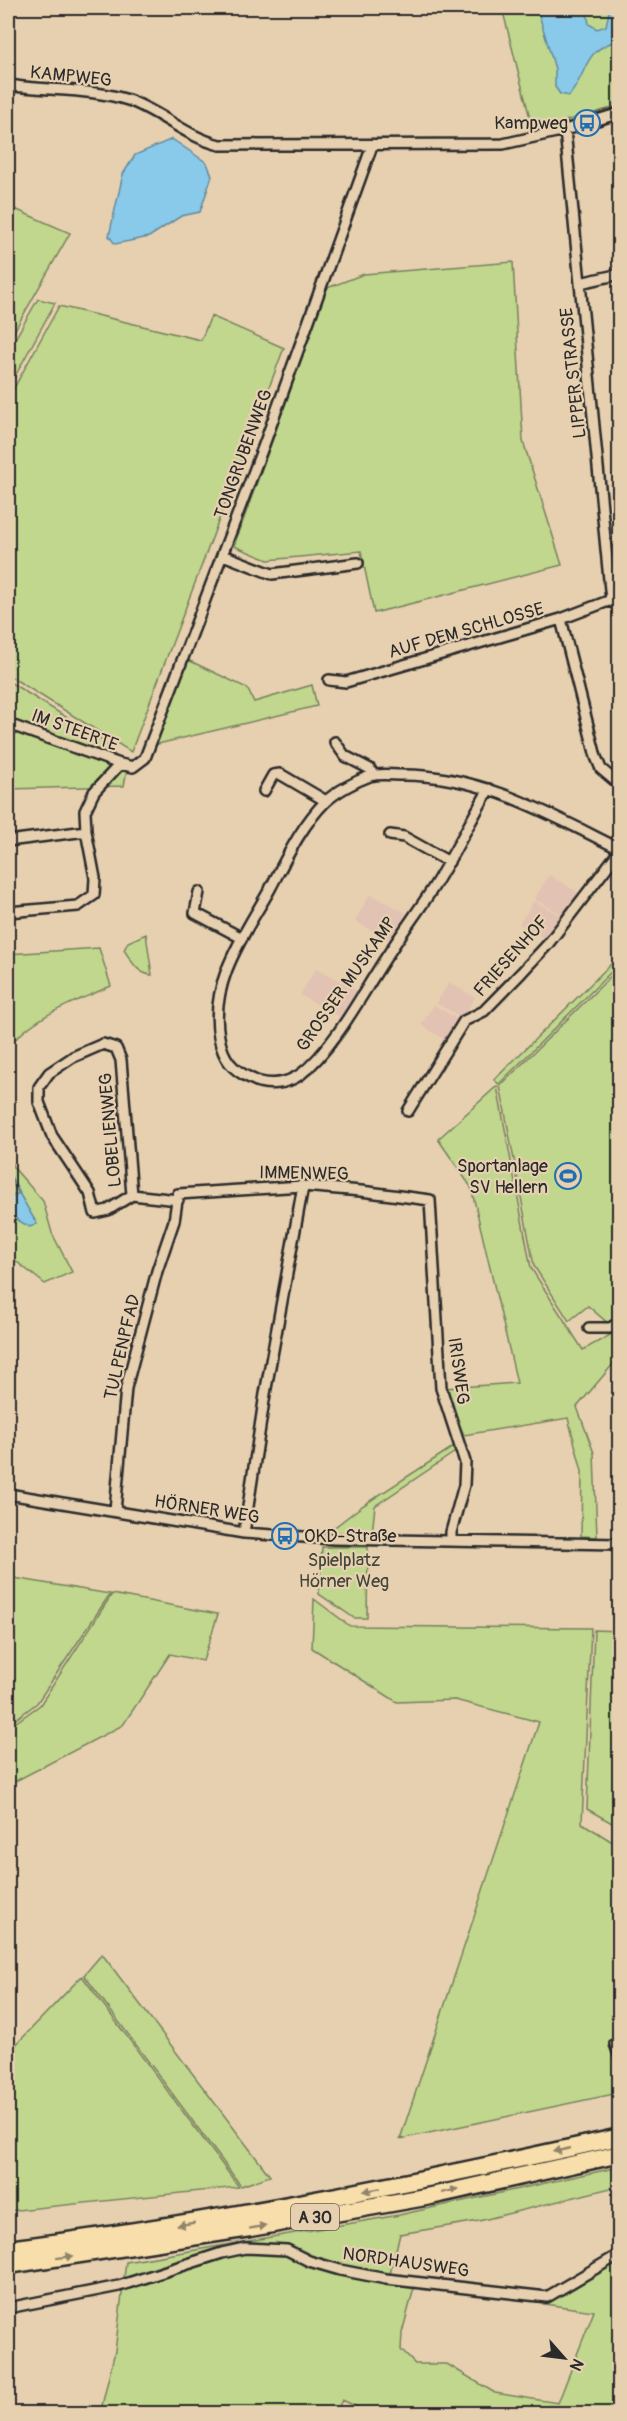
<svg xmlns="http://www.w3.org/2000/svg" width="627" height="2421" font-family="Pangolin,sans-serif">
  <rect width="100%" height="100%" fill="#e7d0b0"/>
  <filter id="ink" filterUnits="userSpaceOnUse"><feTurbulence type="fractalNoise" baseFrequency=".0167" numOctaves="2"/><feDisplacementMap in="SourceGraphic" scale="12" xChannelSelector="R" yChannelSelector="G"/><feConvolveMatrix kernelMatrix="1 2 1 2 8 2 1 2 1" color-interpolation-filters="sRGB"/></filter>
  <g filter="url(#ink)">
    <path fill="#e2c2b2" d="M549 875 579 893 563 915 534 899Z
      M370 894 406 913 390 941 355 921Z
      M534 901 561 916 544 938 519 924Z
      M316 968 358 991 340 1017 300 995Z
      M449 983 475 997 463 1018 436 1003Z
      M434 1005 461 1021 449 1042 421 1025Z"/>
    <path fill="#c0d78d" stroke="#76815c" stroke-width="1.5" d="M502 8H619V106L533 130Z
      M8 206 70 233 8 342Z
      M513 262 523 441 562 565 374 613 361 551 268 560 234 546 327 288 364 274Z
      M38 299 55 303 8 389V351Z
      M59 306 201 340 211 316 284 348 131 752 8 675V399Z
      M188 660 247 688 254 702 312 685 317 706 154 745Z
      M8 681 100 738 127 769 124 786 8 789Z
      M146 934 152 975C137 974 132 961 124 950L128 942Z
      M99 948 111 986C75 1002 32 1016 8 1048V954Z
      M619 956V964L499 1084 494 1080Z
      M619 968 620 1318 609 1324 588 1306 569 1321 534 1266 500 1086Z
      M497 1086 531 1268 583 1350 619 1330V1357L577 1407 594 1453 597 1537 581 1536 582 1471 568 1418 464 1435 445 1388 517 1383 471 1187 438 1139Z
      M8 1153 13 1167 43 1201 52 1233 72 1272 45 1284 8 1255Z
      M453 1447 455 1452 375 1506 372 1534 327 1533 362 1506Z
      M322 1547H368L367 1618H354L319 1594Z
      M8 1577 110 1594 37 1703 8 1725Z
      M112 1594 218 1614 203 1661 170 1654 123 1725 8 1785V1728L40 1705Z
      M314 1599 350 1626 591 1628 582 1823 619 1846V2093L400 2139 539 1722 455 1700 397 1702 312 1648Z
      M594 1630 619 1631V1827L587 1809Z
      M102 1954 270 2176 241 2186 84 1975Z
      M82 1976 239 2187 8 2211V2053Z
      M619 2167V2186L479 2221 400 2234 390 2274 373 2282 414 2288 402 2333 401 2350 415 2364H447L495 2393 558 2403 594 2311 544 2304 619 2260V2413H371L342 2400 336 2413 100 2414 115 2351 126 2262 399 2215Z"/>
    <path fill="#89c9e9" stroke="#638a9d" stroke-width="1.5" d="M537 8H586L589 24 597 29 606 26 609 12 606 8H619V40C581 51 590 70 569 96L560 94 555 87V69Z
      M172 139 207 163 212 176 200 212 181 216 149 237 115 244 109 236 123 174 135 155Z
      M19 1193 37 1224 30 1227C15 1219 7 1216 8 1198Z"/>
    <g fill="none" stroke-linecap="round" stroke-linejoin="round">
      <path stroke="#638a9d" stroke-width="3" d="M8 1173 19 1193"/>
      <defs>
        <path id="street" d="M8 85C46 91 91 88 128 100 160 111 186 137 220 145L503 144 565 130 620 113
          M565 130 611 600 620 609
          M580 283 620 274
          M223 555 272 574 358 563
          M561 619 596 757 601 769 620 785
          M329 680 346 682 561 619 611 600
          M8 724 120 764 133 767 145 758 265 442 372 146
          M335 742 345 756 370 769 373 775
          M489 789C470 822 453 856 433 888 419 910 403 931 389 953 365 988 335 1048 301 1074 287 1084 267 1087 252 1079 232 1070 223 1059 219 1037 209 982 244 935 270 889 286 859 301 826 325 802 337 791 356 781 370 776 379 773 392 775 401 775 481 774 551 815 620 849
          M264 791 273 775 280 774 326 801
          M390 835 404 837 449 862
          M8 841 86 831 85 811 94 792 120 764
          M199 892 195 913 242 938
          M8 912 78 906 94 895 95 878 86 831
          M408 1111 464 1021 484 1011 521 973 548 944 620 850
          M132 1195 121 1060 116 1048 103 1044 73 1057 49 1073 39 1087V1102L52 1136 90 1193 95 1213 108 1210 132 1195 178 1200
          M589 1328H610L620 1322
          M8 1494 244 1533 334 1539 620 1544
          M115 1511 126 1388 157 1271 174 1221 178 1194 303 1186 361 1191 430 1200 441 1388 465 1462 464 1485 451 1532V1541
          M244 1533 265 1394 303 1186
          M615 2044 620 2057
          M8 2308 119 2286 222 2253 245 2248 287 2250 309 2261 340 2270 386 2279 547 2297 620 2254"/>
        <path id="highway" d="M8 2249C214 2223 417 2182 620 2137
          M8 2265 250 2228 431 2196 620 2154"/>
      </defs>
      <use href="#street" stroke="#2b2b2b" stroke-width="14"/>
      <use href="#highway" stroke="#2b2b2b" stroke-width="21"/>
      <use href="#street" stroke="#e7d0b0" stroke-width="9"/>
      <use href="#highway" stroke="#f8deab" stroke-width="16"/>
    </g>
    <defs><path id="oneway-solid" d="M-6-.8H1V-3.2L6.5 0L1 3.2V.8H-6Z" transform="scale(1.5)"/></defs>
    <g fill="#92846b">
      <use href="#oneway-solid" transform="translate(562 2150) rotate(167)"/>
      <use href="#oneway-solid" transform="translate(372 2190) rotate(169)"/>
      <use href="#oneway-solid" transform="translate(450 2191) rotate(-13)"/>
      <use href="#oneway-solid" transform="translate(186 2224) rotate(171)"/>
      <use href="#oneway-solid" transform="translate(258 2227) rotate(-10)"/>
      <use href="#oneway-solid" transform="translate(65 2257) rotate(-7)"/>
    </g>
  </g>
  <defs>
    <symbol id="bus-ring" viewBox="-11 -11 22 22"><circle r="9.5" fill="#e7d0b0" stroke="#1f6fb2" stroke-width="1.5"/><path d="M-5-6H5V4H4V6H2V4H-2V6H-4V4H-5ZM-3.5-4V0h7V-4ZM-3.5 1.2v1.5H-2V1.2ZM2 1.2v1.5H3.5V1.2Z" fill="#1f6fb2"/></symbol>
    <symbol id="stadium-ring" viewBox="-11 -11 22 22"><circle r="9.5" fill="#e7d0b0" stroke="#1f6fb2" stroke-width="1.5"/><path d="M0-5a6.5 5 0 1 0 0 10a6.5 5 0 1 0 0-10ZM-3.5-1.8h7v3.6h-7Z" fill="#1f6fb2"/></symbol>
  </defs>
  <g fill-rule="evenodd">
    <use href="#bus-ring" x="572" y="108" width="30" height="30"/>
    <use href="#stadium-ring" x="553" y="1161" width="30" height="30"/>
    <use href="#bus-ring" x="270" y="1521" width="30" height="30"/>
  </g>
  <g text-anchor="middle" stroke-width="4.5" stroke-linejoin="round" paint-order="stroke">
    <rect fill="#e7d0b0" stroke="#635c53" stroke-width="1.5" x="291" y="2204" width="48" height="26" rx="4.5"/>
    <g font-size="16" font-weight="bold" fill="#2b2b2b">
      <text x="315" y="2223">A 30</text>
    </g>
    <g font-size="18" fill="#2b2b2b" stroke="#e7d0b0">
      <text transform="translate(71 76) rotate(6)" y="6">KAMPWEG</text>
      <text transform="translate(573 373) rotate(-96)" y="6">LIPPER STRASSE</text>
      <text transform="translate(243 454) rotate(-70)" y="6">TONGRUBENWEG</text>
      <text transform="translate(466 630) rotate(-16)" y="6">AUF DEM SCHLOSSE</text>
      <text transform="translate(75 730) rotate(20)" y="6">IM STEERTE</text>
      <text transform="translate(511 956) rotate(-48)" y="6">FRIESENHOF</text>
      <text transform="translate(346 984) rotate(-55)" y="6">GROSSER MUSKAMP</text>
      <text transform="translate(110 1130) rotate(-95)" y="6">LOBELIENWEG</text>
      <text transform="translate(304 1173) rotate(1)" y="6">IMMENWEG</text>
      <text transform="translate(122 1347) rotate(-77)" y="6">TULPENPFAD</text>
      <text transform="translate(459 1371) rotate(82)" y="6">IRISWEG</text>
      <text transform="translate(207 1509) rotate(9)" y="6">HÖRNER WEG</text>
      <text transform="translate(406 2262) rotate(8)" y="6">NORDHAUSWEG</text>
    </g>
    <g font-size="18" fill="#2b2b2b" stroke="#e7d0b0" text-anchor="end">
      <text x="568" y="129">Kampweg</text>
      <text x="548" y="1172">Sportanlage<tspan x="548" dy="21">SV Hellern</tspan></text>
      <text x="304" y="1542" text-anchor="start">OKD-Straße</text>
    </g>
    <g font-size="18" fill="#41453a" stroke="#e7d0b0">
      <text x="344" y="1566">Spielplatz<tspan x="344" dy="21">Hörner Weg</tspan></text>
    </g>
  </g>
  <rect width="627" height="2421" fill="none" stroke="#e7d0b0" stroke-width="30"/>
  <rect x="15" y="15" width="597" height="2391" fill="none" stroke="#2b2b2b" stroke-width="2" filter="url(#ink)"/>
  <g transform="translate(564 2358) rotate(118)" stroke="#e7d0b0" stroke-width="4.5" paint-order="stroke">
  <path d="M0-4.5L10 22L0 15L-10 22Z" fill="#2b2b2b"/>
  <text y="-9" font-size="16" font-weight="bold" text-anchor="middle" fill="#2b2b2b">N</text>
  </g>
</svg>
